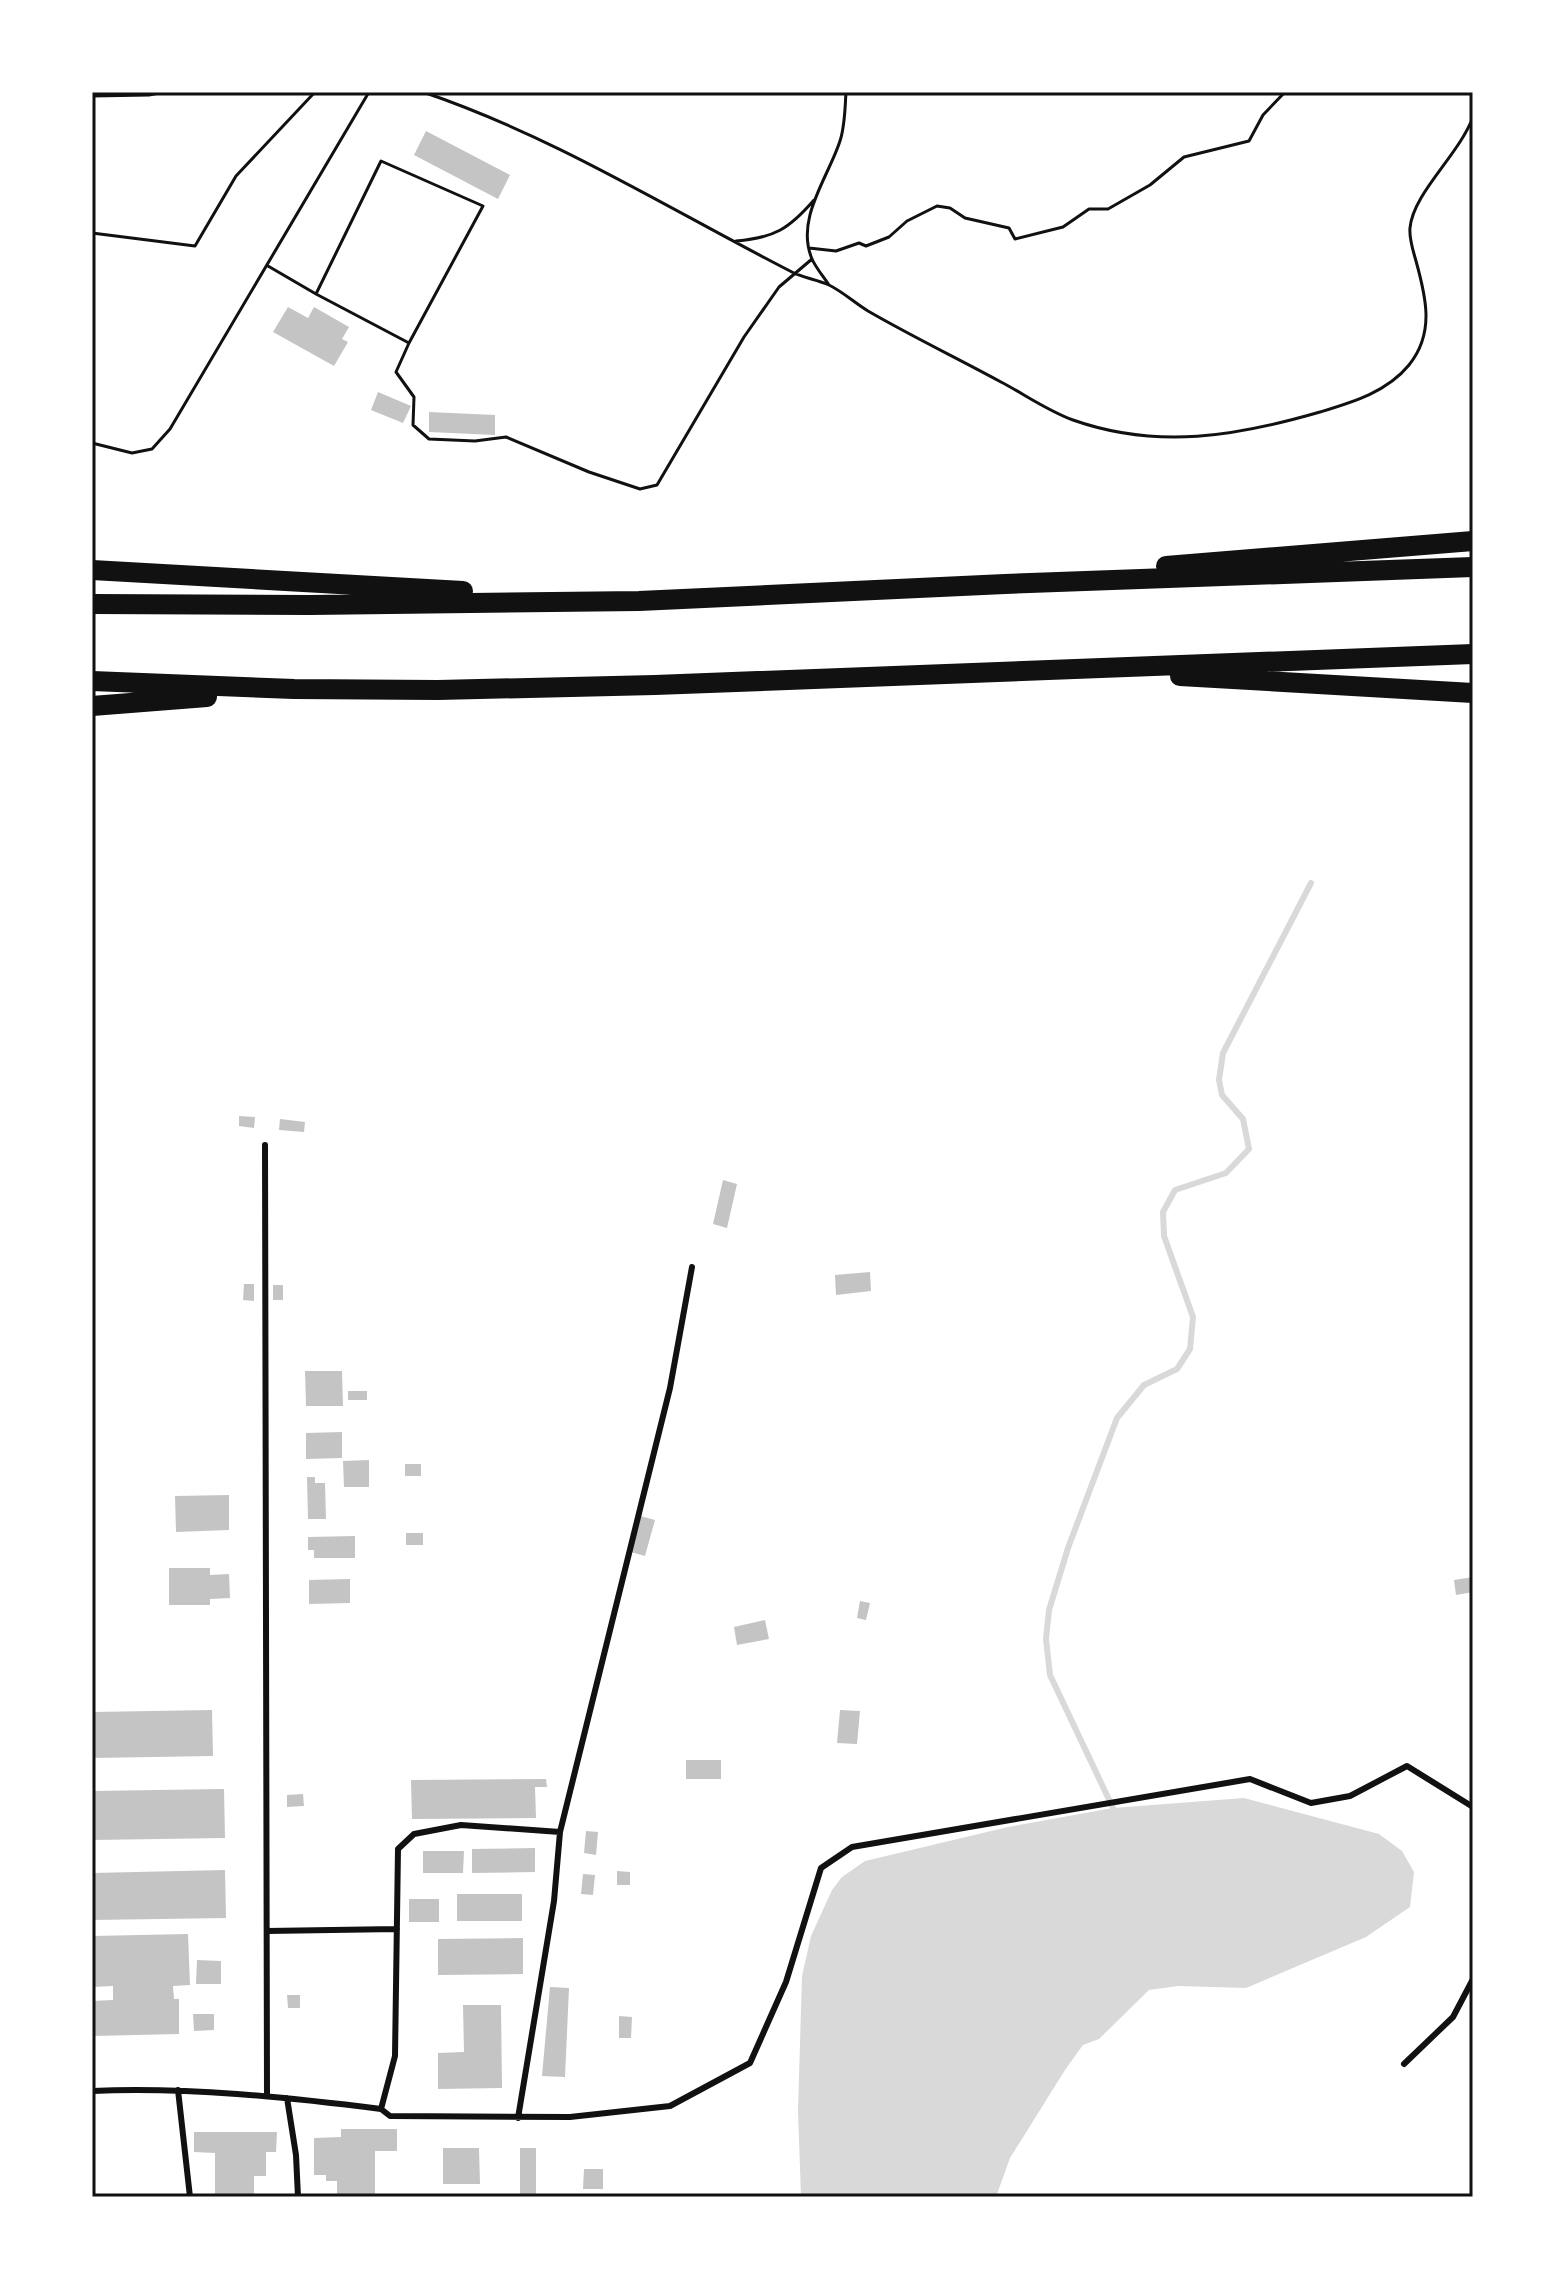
<svg xmlns="http://www.w3.org/2000/svg" width="1565" height="2289" font-family="Figtree,sans-serif">
  <rect width="100%" height="100%" fill="#fff"/>
  <path fill="#d9d9d9" d="M1244 1798 1379 1834 1402 1851 1414 1872 1410 1907 1366 1937 1246 1988 1178 1986 1149 1990 1099 2039 1083 2045 1065 2070 1010 2158 996 2197H801L798 2110 802 1976 811 1936 832 1890 842 1877 865 1861 1008 1827 1113 1808Z"/>
  <g fill="none" stroke-linecap="round" stroke-linejoin="round">
    <path stroke="#d9d9d9" stroke-width="6" d="M1113 1808 1050 1675 1046 1639 1049 1610 1068 1548 1117 1418 1144 1385 1177 1369 1190 1349 1193 1317 1164 1236 1163 1212 1175 1190 1226 1173 1249 1149 1243 1119 1222 1095 1219 1080 1223 1053 1311 883"/>
  </g>
  <path fill="#c4c4c4" d="M426 131 510 175 498 199 414 155Z
    M288 307 308 318 314 307 349 327 342 339 348 342 334 366 273 332Z
    M378 392 411 406 403 423 371 410Z
    M429 412 495 415V435L429 432Z
    M239 1116 255 1117 254 1128 239 1126Z
    M280 1119 305 1122 304 1132 279 1130Z
    M723 1180 737 1184 727 1228 713 1224Z
    M870 1272 871 1291 836 1295 835 1275Z
    M244 1284H254V1301L243 1300Z
    M273 1285H283V1300H273Z
    M305 1371H342L343 1406H306Z
    M348 1391H367V1400H348Z
    M342 1432V1458L306 1459V1433Z
    M369 1460V1487H344L343 1461Z
    M405 1464H421V1476H405Z
    M307 1477H315V1483H325L326 1519H308Z
    M229 1495V1530L176 1532 175 1496Z
    M640 1516 655 1520 645 1556 631 1552Z
    M406 1533H423V1545H406Z
    M355 1536V1558H314V1550H308V1537Z
    M169 1568H210V1575L229 1574 230 1598 210 1599V1605H169Z
    M1473 1577V1592L1456 1595 1454 1580Z
    M350 1579V1603L309 1604V1580Z
    M860 1601 870 1603 866 1620 857 1618Z
    M765 1620 769 1639 737 1645 734 1627Z
    M212 1710 213 1756 92 1758V1712Z
    M840 1710 860 1711 857 1744 837 1743Z
    M686 1760H721V1779H686Z
    M546 1779 547 1787H535L536 1818 412 1819 411 1780Z
    M224 1789 225 1838 92 1840V1791Z
    M303 1794 304 1806 287 1807V1795Z
    M586 1831 598 1832 596 1855 584 1853Z
    M535 1848V1872L472 1873V1849Z
    M423 1851H464L463 1873H423Z
    M225 1870 226 1918 92 1920V1873Z
    M617 1871 630 1872V1885H617Z
    M583 1874 595 1875 593 1895 581 1894Z
    M457 1894H522V1921H457Z
    M409 1899H439V1922H409Z
    M188 1934 190 1985 173 1986 174 1999H179V2034L92 2036V2001L113 2000V1986L92 1987V1936Z
    M523 1938V1974L438 1975V1939Z
    M197 1960 221 1961V1984H196Z
    M550 1987 569 1988 565 2077 542 2076Z
    M287 1995H300V2008H288Z
    M463 2005H501L502 2088 438 2089V2053L464 2052Z
    M193 2014H214V2030L194 2031Z
    M619 2016 632 2017 631 2038H619Z
    M341 2129H397V2151H375V2197H337V2181H326V2175H314V2138L341 2137Z
    M194 2132H277L276 2152H266V2176H254V2197H215V2153L194 2152Z
    M443 2148H479L480 2184H443Z
    M520 2148H536V2197H520Z
    M584 2169H603V2189H583Z"/>
  <g fill="none" stroke-linecap="round" stroke-linejoin="round">
    <path stroke="#111" stroke-width="3" d="M423 92C553 136 669 209 790 271 802 278 816 279 829 285 843 292 855 303 868 311 911 336 957 358 1001 382 1024 394 1048 411 1073 420 1158 450 1237 436 1320 412 1353 402 1387 392 1409 365 1435 333 1426 297 1416 261 1413 250 1409 239 1410 228 1413 193 1459 155 1473 117
      M863 92H899
      M92 96 149 95 164 92
      M92 233 195 246 236 176 315 92
      M736 241C774 238 789 229 814 200
      M809 248 836 251 859 243 866 246 889 237 907 221 937 206 950 208 965 218 1009 228 1015 239 1063 227 1089 209H1108L1150 185 1184 157 1249 141 1263 115 1285 92
      M268 266 316 294
      M829 285C823 276 816 268 812 259 795 219 828 178 840 141 845 126 845 108 846 92
      M409 343 316 294 381 161 483 206 409 343 396 372 414 397 413 425 429 439 475 441 506 437 589 472 640 489 657 485 744 337 779 287 812 259
      M92 443 132 453 152 449 170 429 369 92"/>
    <path stroke="#111" stroke-width="6" d="M265 1145 267 2095
      M267 1931 397 1929
      M1404 2064 1453 2017 1473 1979
      M178 2090 190 2197
      M92 2091C189 2087 285 2097 381 2109L390 2116 570 2117 670 2106 750 2063 786 1982 821 1868 852 1847 1250 1779 1311 1803 1350 1796 1407 1766 1473 1807
      M287 2098 296 2155 298 2197
      M381 2109 395 2056 398 1849 414 1834 461 1825 560 1832
      M518 2118 554 1901 560 1832 670 1388 692 1267"/>
    <path stroke="#111" stroke-width="20" d="M1166 566 1473 541
      M92 570 463 591
      M92 604 310 605 639 601 1005 584 1473 567
      M1180 676 1473 693
      M92 681 294 689 438 690 655 685 1473 654
      M92 706 207 697"/>
  </g>
  <rect width="1565" height="2289" fill="none" stroke="#ffffff" stroke-width="188"/>
  <rect x="94" y="94" width="1377" height="2101" fill="none" stroke="#111" stroke-width="3"/>
</svg>
